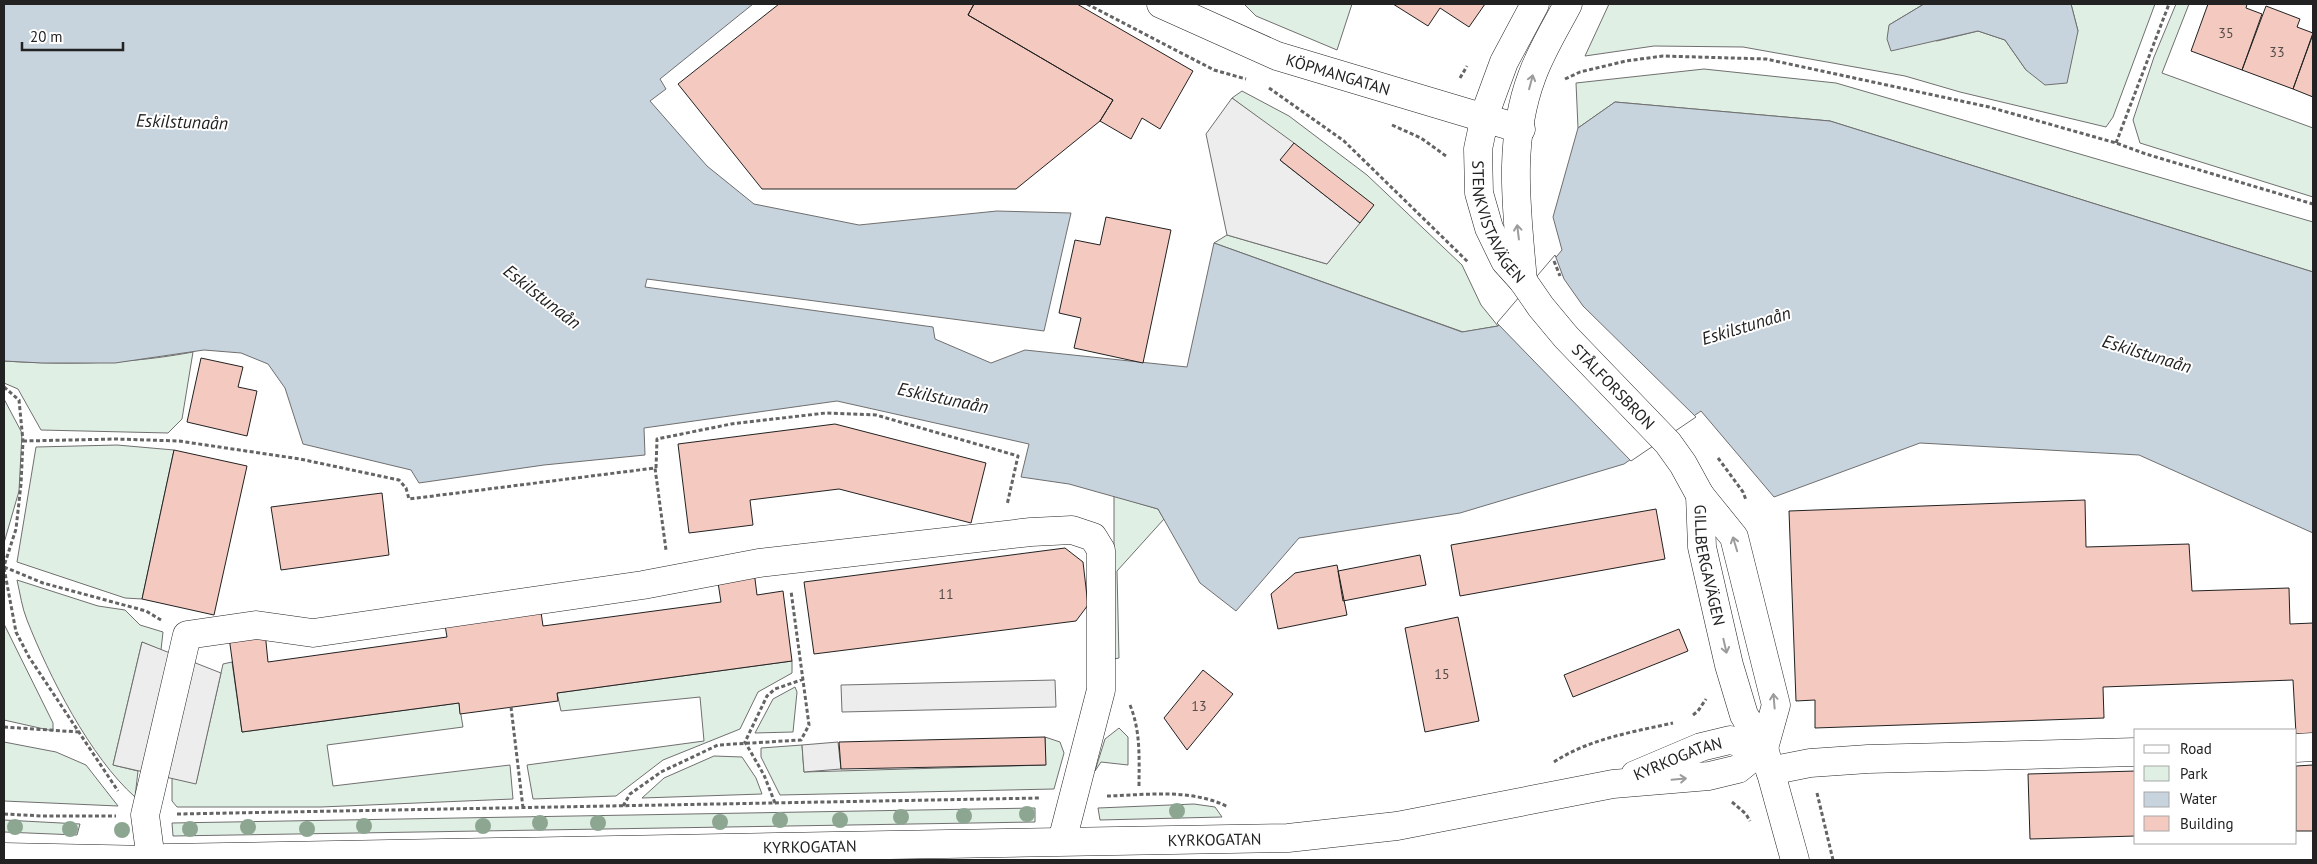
<svg xmlns="http://www.w3.org/2000/svg" width="2317" height="864" font-family="'PT Sans',sans-serif">
  <rect width="100%" height="100%" fill="#fff"/>
  <path fill="#e0efe3" stroke="#6f6f6f" d="M1244 4H1352L1337 50 1256 16Z
    M1609 4H1924L1889 25 1937 41 1978 31 2005 40 2026 70 2078 31 2071 4H2155L2113 117 2106 127 1960 92 1905 76 1743 47 1654 46 1585 56Z
    M2176 4H2189L2162 73 2313 128V197L2140 143 2133 120 2154 57Z
    M1704 69 1836 83 2313 222V272L1830 121 1615 102 1578 128 1576 83Z
    M1242 91 1289 116 1367 175 1462 265 1481 305 1498 326 1463 332 1214 243 1227 235 1327 264 1373 205 1232 98Z
    M193 352 182 419 168 433 41 430 18 389 4 383V361C68 365 130 364 193 352Z
    M4 399 22 433 19 491 4 543Z
    M117 445 174 450 142 599 125 598 17 562 36 447Z
    M1114 496 1158 509 1164 519 1117 571 1119 658 1114 659Z
    M17 580 98 606 125 610 140 625 163 632 161 650 142 642 113 765 138 771 135 797C90 757 49 676 27 620 22 608 20 593 17 580Z
    M4 624 53 723V731L4 720Z
    M792 661V673L758 692 740 729 663 760 616 796 533 799 527 765 704 741 700 697 561 711 557 693Z
    M232 662 242 732 459 703 463 727 327 745 333 786 510 765 513 799 321 807H177L172 801V778L196 783 221 673 223 664Z
    M795 687 797 692 793 732 755 733 773 699Z
    M1119 728 1128 737V765L1101 762 1095 771 1105 739Z
    M1045 737 1060 742 1064 753 1054 789 780 795 761 757V748L802 745 804 772 1045 765Z
    M4 742 56 752 86 765 118 806 4 801Z
    M714 756 742 757 756 778 762 794 642 798 664 778Z
    M1194 804 1215 807 1222 817 1100 820 1098 808Z
    M1035 808V822L173 836 172 823Z
    M4 820 80 824 77 835 4 832Z"/>
  <path fill="#ededed" stroke="#6f6f6f" d="M1232 98 1294 143 1281 161 1360 223 1327 264 1227 235 1206 134Z
    M142 642 221 673 196 784 113 765Z
    M1055 680 1056 707 842 712 841 685Z
    M838 742 841 769 804 772 802 745Z"/>
  <path fill="#c7d3dd" stroke="#6f6f6f" d="M4 4H753L660 79 666 89 650 101 707 166 754 204 859 225 997 211 1071 213 1044 331 647 279 645 287 933 327 935 339 991 363 1025 350 1187 367 1214 243 1462 332 1498 326 1562 250 1553 217 1578 128 1615 102 1830 121 2313 272V533L2139 455 1920 443 1774 497 1701 411 1624 464 1460 513 1299 538 1236 611 1200 583 1158 509 1069 484 1021 477 1029 444 837 401 644 428 645 455 544 465 419 483 411 470 303 444 285 388 268 364 241 353 204 350 115 363H42L4 361Z
    M1924 4H2071L2078 31 2067 83 2045 85 2026 70 2005 40 1978 31 1891 51 1887 39 1889 25Z"/>
  <path fill="#fff" stroke="#6f6f6f" d="M1555 255 1564 279 1583 306 1696 417 1631 461 1497 323Z"/>
  <path fill="#f3c9c0" stroke="#222" d="M779 4H974L968 15 1113 100 1100 121 1016 189H762L678 84Z
    M974 4H1077L1193 71 1160 129 1142 118 1131 139 1100 121 1113 100 968 15Z
    M1393 4H1485L1469 27 1440 8 1428 26Z
    M2208 4H2247L2246 8 2262 14 2242 70 2191 51Z
    M2266 6 2300 19 2297 27 2313 33 2293 89 2242 70Z
    M2313 34V97L2293 89Z
    M1294 143 1374 205 1360 223 1280 160Z
    M1106 217 1171 230 1143 363 1074 348 1081 318 1059 313 1075 240 1100 245Z
    M201 358 243 367 238 387 257 391 247 436 187 422Z
    M835 424 986 463 971 523 839 489 750 500 753 525 689 533 678 444Z
    M174 450 247 466 214 615 142 599Z
    M382 493 389 555 281 570 271 507Z
    M2085 500 2086 547 2189 544 2192 591 2289 588 2290 624 2313 623V734H2296L2293 680 2103 687 2104 718 1815 728V700L1796 701 1789 511Z
    M1656 509 1665 559 1460 596 1451 545Z
    M1065 548 1083 562 1088 605 1076 621 814 654 804 582Z
    M1420 555 1426 585 1343 601 1338 571Z
    M1337 565 1347 615 1278 629 1271 594 1295 573Z
    M754 571 757 595 783 591 792 661 557 693 558 701 460 714 459 703 242 732 229 637 265 632 268 662 447 637 445 625 541 612 543 626 721 602 717 576Z
    M1458 617 1479 721 1425 732 1405 628Z
    M1679 629 1688 651 1573 697 1564 675Z
    M1203 670 1233 694 1187 750 1164 718Z
    M1045 737 1046 765 841 769 839 742Z
    M2313 765V831H2296V766Z
    M2136 771V836L2030 839 2028 774Z"/>
  <g fill="none" stroke-linecap="round" stroke-linejoin="round">
    <defs>
      <g id="minor">
        <path id="s1" d="M1161 4 1277 56 1521 129"/>
        <path d="M2296 748 2313 747"/>
        <path d="M1770 771 1810 763 1868 759 2136 752"/>
        <path id="s2" d="M1635 775 1701 747 1730 740 1764 748"/>
        <path id="s3" d="M4 857 151 860 165 858 1288 838 1397 826 1613 784 1709 776 1738 769 1764 748"/>
        <path d="M151 860 145 815 187 635 256 625 313 633 643 585 759 563 1031 532 1072 530 1093 537 1101 550V690L1062 841"/>
      </g>
      <g id="major">
        <path id="s4" d="M1535 4 1504 62 1486 111 1478 149 1479 193 1489 228 1505 261 1523 281 1541 307 1566 337 1668 443 1683 464 1700 495 1734 537 1776 705 1764 748"/>
        <path d="M1523 281C1517 212 1507 142 1532 76 1541 51 1556 27 1568 4"/>
        <path id="s5" d="M1700 495 1702 547 1729 665 1744 715 1764 748 1795 860"/>
      </g>
    </defs>
    <use href="#minor" stroke="#222" stroke-width="29"/>
    <use href="#major" stroke="#222" stroke-width="29"/>
    <path stroke="#646464" stroke-width="3" stroke-dasharray="4 2.5" stroke-linecap="butt" d="M1087 4 1214 70 1246 79
      M1460 78 1467 66
      M1565 79 1580 72 1626 61 1663 56 1766 59 1989 107 2116 143 2146 154 2313 204
      M1269 88 1344 141 1469 263
      M1392 125 1421 138 1446 156
      M2116 143 2169 4
      M1554 261 1560 276
      M4 387 19 400 23 441 21 484 16 529 4 566
      M23 441 116 439 179 441 300 459 399 480 406 488 409 499 655 468 666 550
      M1718 458 1743 492 1746 500
      M656 468 657 439 731 424 826 413 876 415 1018 456 1007 505
      M4 567 43 583 146 611 161 620
      M4 568 16 632 29 657 118 791
      M1130 705C1141 732 1139 759 1139 788
      M511 707 523 808
      M1693 715 1698 711 1706 699
      M4 727 79 732
      M1554 762C1589 739 1632 732 1673 723
      M1817 793 1833 860
      M1107 796C1147 795 1191 788 1228 807
      M1732 802 1746 814 1750 821
      M775 803 764 775 745 742 767 696 775 689 804 679
      M623 806 630 794 661 772 718 745 801 740 809 725 791 591
      M4 814 42 816H116
      M177 814 1040 798"/>
    <use href="#minor" stroke="#fff" stroke-width="28"/>
    <use href="#major" stroke="#fff" stroke-width="28"/>
  </g>
  <g fill="#8da692">
    <circle cx="1177" cy="811" r="8"/>
    <circle cx="1027" cy="814" r="8"/>
    <circle cx="964" cy="816" r="8"/>
    <circle cx="901" cy="817" r="8"/>
    <circle cx="780" cy="820" r="8"/>
    <circle cx="840" cy="820" r="8"/>
    <circle cx="720" cy="822" r="8"/>
    <circle cx="540" cy="823" r="8"/>
    <circle cx="598" cy="823" r="8"/>
    <circle cx="364" cy="826" r="8"/>
    <circle cx="483" cy="826" r="8"/>
    <circle cx="15" cy="827" r="8"/>
    <circle cx="248" cy="827" r="8"/>
    <circle cx="70" cy="829" r="8"/>
    <circle cx="190" cy="829" r="8"/>
    <circle cx="307" cy="829" r="8"/>
    <circle cx="122" cy="830" r="8"/>
  </g>
  <defs><path id="oneway-shaft" d="M-6 0H5M1.5-3L5.5 0L1.5 3" fill="none" stroke-width="1.6" stroke-linecap="round" stroke-linejoin="round" transform="scale(1.25)"/></defs>
  <g stroke="#9c9c9c">
    <use href="#oneway-shaft" transform="translate(1531 82) rotate(-75)"/>
    <use href="#oneway-shaft" transform="translate(1518 232) rotate(-97)"/>
    <use href="#oneway-shaft" transform="translate(1735 544) rotate(-107)"/>
    <use href="#oneway-shaft" transform="translate(1725 646) rotate(77)"/>
    <use href="#oneway-shaft" transform="translate(1774 701) rotate(-95)"/>
    <use href="#oneway-shaft" transform="translate(1679 779) rotate(-5)"/>
  </g>
  <g text-anchor="middle" stroke-width="4" stroke-linejoin="round" paint-order="stroke">
    <g font-size="14" fill="#564c4a">
      <text x="2226" y="38">35</text>
      <text x="2277" y="57">33</text>
      <text x="946" y="599">11</text>
      <text x="1442" y="679">15</text>
      <text x="1199" y="711">13</text>
    </g>
    <g font-size="16" fill="#222" stroke="#fff">
      <text dy="6" stroke="none"><textPath href="#s1" startOffset="191">KÖPMANGATAN</textPath></text>
      <text dy="6" stroke="none"><textPath href="#s4" startOffset="234">STENKVISTAVÄGEN</textPath></text>
      <text dy="6" stroke="none"><textPath href="#s4" startOffset="440">STÅLFORSBRON</textPath></text>
      <text dy="6" stroke="none"><textPath href="#s5" startOffset="71">GILLBERGAVÄGEN</textPath></text>
      <text dy="6" stroke="none"><textPath href="#s2" startOffset="46">KYRKOGATAN</textPath></text>
      <text dy="6" stroke="none"><textPath href="#s3" startOffset="1211">KYRKOGATAN</textPath></text>
      <text dy="6" stroke="none"><textPath href="#s3" startOffset="806">KYRKOGATAN</textPath></text>
    </g>
    <g font-size="18" font-style="italic" fill="#222" stroke="#fff">
      <text transform="translate(182 122) rotate(2)" y="6">Eskilstunaån</text>
      <text transform="translate(542 297) rotate(38)" y="6">Eskilstunaån</text>
      <text transform="translate(1746 326) rotate(-17)" y="6">Eskilstunaån</text>
      <text transform="translate(2147 354) rotate(17)" y="6">Eskilstunaån</text>
      <text transform="translate(943 398) rotate(12)" y="6">Eskilstunaån</text>
    </g>
  </g>
  <rect width="2317" height="864" fill="none" stroke="#222222" stroke-width="10"/>
  <rect x="2134" y="729" width="162" height="115" fill="#ffffff" stroke="#a7a7a7"/>
  <rect x="2144" y="745" width="25" height="8" fill="#ffffff" stroke="#a7a7a7"/>
  <text x="2180" y="754" font-size="15" fill="#222222">Road</text>
  <rect x="2144" y="766" width="25" height="15" fill="#e0efe3" stroke="#a7a7a7"/>
  <text x="2180" y="779" font-size="15" fill="#222222">Park</text>
  <rect x="2144" y="792" width="25" height="15" fill="#c7d3dd" stroke="#a7a7a7"/>
  <text x="2180" y="804" font-size="15" fill="#222222">Water</text>
  <rect x="2144" y="816" width="25" height="15" fill="#f3c9c0" stroke="#a7a7a7"/>
  <text x="2180" y="829" font-size="15" fill="#222222">Building</text>
  <path d="M22 42v8h101v-8" fill="none" stroke="#222222" stroke-width="2.5"/>
  <text x="30" y="42" font-size="15" fill="#222222" stroke="#ffffff" stroke-width="4" paint-order="stroke">20 m</text>
</svg>
